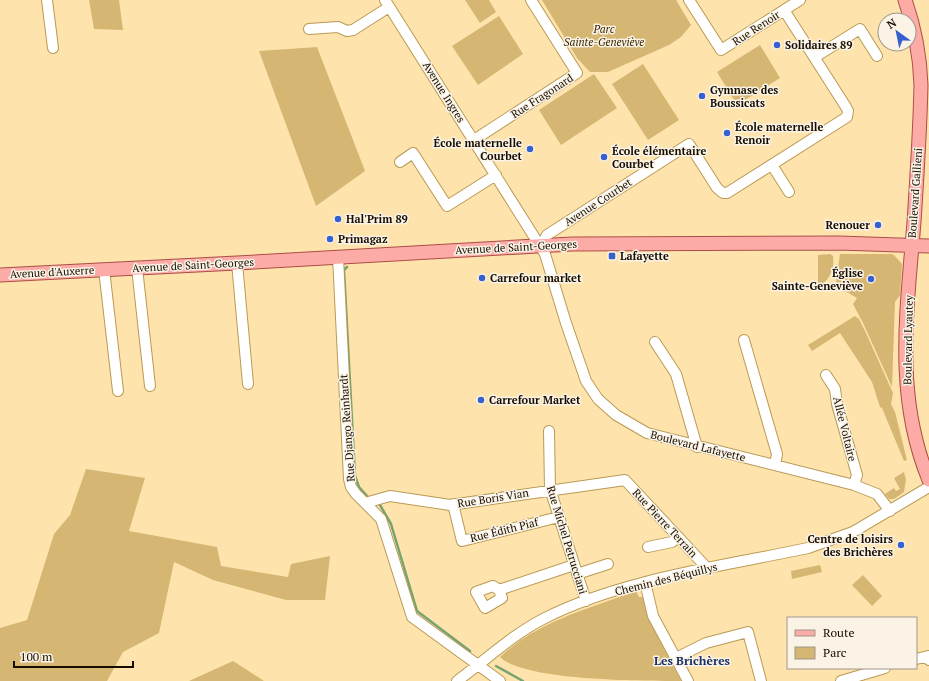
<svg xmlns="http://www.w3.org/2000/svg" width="929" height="681" font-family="'PT Serif',serif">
  <rect width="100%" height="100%" fill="#fee4ac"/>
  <path fill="#d5b673" d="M89 0H119L123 30 94 29Z
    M465 0H489L496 12 480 23Z
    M542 0H676L691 25 681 37 669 45 608 72H590L577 58Z
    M499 16 523 54 478 85 452 46Z
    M760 45 780 78 737 105 717 72Z
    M317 47 365 171 316 206 259 51Z
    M643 64 679 120 648 140 612 84Z
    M594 74 617 108 561 145 539 110Z
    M830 254 833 256C835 269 829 281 818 287V255Z
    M840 254H891L894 255 902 264 900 295 895 302 892 387 864 325 853 304 857 298 847 292H843L836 282Z
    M855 316 859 319 866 333 893 393 891 404 895 412 907 460 904 461 882 408 880 407 872 382 840 333 812 351 808 345Z
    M86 469 145 478 129 531 217 547 221 566 288 577 291 564 330 556 325 600H286L213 580 174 562 159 633 123 652 107 681H0V628L27 620 54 534 70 515Z
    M904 472 906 480 904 492 894 499H889L885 494 894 488 896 491 900 489 894 478Z
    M820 565 822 572 792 579 791 571Z
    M863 575 882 596 872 606 852 585Z
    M636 591 639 597H643L648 618 681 681C642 681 524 681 500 657 538 621 588 609 636 591Z
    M233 661 264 681H189Z"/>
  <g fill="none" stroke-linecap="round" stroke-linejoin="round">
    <path stroke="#76a471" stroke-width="2.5" d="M347 267 344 270 355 476 359 487 368 497
      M380 505 391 524 417 611 470 651
      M496 666 523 681"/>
    <defs>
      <path id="minor" d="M47 0 53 48
        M385 0 545 254 566 323 586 381 598 399 616 415 647 433 854 485 877 494 890 511
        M689 0 721 50 800 0
        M309 29 338 27 347 31 353 30 389 7
        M815 57 860 29 877 56
        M474 140 577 73 531 0
        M400 162 413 153 447 206 496 175
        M772 165 789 192
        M541 246 547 235 689 144 717 188 723 193H727L847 117 848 111 846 107 784 10
        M338 257 349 479 351 487 356 494 381 519 412 617 500 681
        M237 263 248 384
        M137 268 150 386
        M104 269 118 391
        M744 340 777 454 775 465
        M655 342 676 374 697 447
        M826 375 835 389 837 404 857 475 854 485
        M549 431 550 489 586 601
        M365 503 390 496 450 505 625 480 708 569
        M453 504 462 541 559 517
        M648 547 672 542 678 537
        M577 574 608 564
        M645 582 653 616 688 681
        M499 590 502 598 485 608 476 592 493 586 499 590 574 565
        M676 658 706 643 748 632 761 681
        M916 659 928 656 929 660
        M457 681C486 660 513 634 545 618 622 579 724 566 808 548L853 532 929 487
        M841 681 885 668"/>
      <path id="major" d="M905 0C915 28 920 56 921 85 920 131 917 177 914 222 907 311 894 395 929 480
        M0 275 237 263 572 244 839 243 929 246"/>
    </defs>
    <use href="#minor" stroke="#ba9a54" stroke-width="12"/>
    <use href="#major" stroke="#ab4f46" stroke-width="15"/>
    <use href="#minor" stroke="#fff" stroke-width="10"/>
    <use href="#major" stroke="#fdaba7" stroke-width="13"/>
  </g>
  <g fill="#3660d0" stroke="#faf3e6" stroke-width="1.5">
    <circle cx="777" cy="45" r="4"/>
    <circle cx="702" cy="96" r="4"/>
    <circle cx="727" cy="133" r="4"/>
    <circle cx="530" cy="149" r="4"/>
    <circle cx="604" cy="157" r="4"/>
    <circle cx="338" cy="219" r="4"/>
    <circle cx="878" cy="225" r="4"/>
    <circle cx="330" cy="239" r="4"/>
    <rect x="608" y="252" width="8" height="8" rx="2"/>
    <circle cx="482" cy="278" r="4"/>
    <circle cx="871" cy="279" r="4"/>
    <circle cx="481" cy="400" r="4"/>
    <circle cx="901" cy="545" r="4"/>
  </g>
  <g text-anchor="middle" stroke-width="3" stroke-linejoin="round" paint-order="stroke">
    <g font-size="11" fill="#160d00" stroke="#faf3e6">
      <text transform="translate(756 28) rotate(-33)" y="4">Rue Renoir</text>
      <text transform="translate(444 92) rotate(58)" y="4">Avenue Ingres</text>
      <text transform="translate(542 96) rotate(-33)" y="4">Rue Fragonard</text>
      <text transform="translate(915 193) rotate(-86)" y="4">Boulevard Gallieni</text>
      <text transform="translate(598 202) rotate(-33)" y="4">Avenue Courbet</text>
      <text transform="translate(516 247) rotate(-3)" y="4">Avenue de Saint-Georges</text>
      <text transform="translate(193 265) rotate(-3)" y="4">Avenue de Saint-Georges</text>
      <text transform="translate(52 272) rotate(-3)" y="4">Avenue d'Auxerre</text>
      <text transform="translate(908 340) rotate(-89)" y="4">Boulevard Lyautey</text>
      <text transform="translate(347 428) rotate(-94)" y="4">Rue Django Reinhardt</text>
      <text transform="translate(845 429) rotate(76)" y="4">Allée Voltaire</text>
      <text transform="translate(698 446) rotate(14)" y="4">Boulevard Lafayette</text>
      <text transform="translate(493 498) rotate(-9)" y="4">Rue Boris Vian</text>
      <text transform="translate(665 523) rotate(47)" y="4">Rue Pierre Terrain</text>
      <text transform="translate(504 530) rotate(-14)" y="4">Rue Édith Piaf</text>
      <text transform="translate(567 540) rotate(73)" y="4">Rue Michel Petrucciani</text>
      <text transform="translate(666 579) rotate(-14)" y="4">Chemin des Béquillys</text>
    </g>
    <g font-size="11" font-style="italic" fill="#362700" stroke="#faf3e6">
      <text x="604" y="33">Parc<tspan x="604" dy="13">Sainte-Geneviève</tspan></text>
    </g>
    <g font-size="11" font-weight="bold" fill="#160d00" stroke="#faf3e6" text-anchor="start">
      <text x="785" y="49">Solidaires 89</text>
      <text x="710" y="94">Gymnase des<tspan x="710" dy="13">Boussicats</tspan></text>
      <text x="735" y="131">École maternelle<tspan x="735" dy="13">Renoir</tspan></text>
      <text x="522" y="147" text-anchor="end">École maternelle<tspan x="522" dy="13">Courbet</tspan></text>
      <text x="612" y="155">École élémentaire<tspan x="612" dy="13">Courbet</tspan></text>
      <text x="346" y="223">Hal'Prim 89</text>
      <text x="870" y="229" text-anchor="end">Renouer</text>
      <text x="338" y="243">Primagaz</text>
      <text x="620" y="260">Lafayette</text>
      <text x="863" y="277" text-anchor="end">Église<tspan x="863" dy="13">Sainte-Geneviève</tspan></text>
      <text x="490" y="282">Carrefour market</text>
      <text x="489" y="404">Carrefour Market</text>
      <text x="893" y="543" text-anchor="end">Centre de loisirs<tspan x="893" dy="13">des Brichères</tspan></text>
    </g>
    <g font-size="12" font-weight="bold" fill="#1a3066" stroke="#faf3e6">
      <text x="692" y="665">Les Brichères</text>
    </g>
  </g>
  <rect x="787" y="617" width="130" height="52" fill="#faf3e6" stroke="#9f978a"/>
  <rect x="795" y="630" width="20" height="6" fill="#fdaba7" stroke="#9f978a"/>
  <text x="823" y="637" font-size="12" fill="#160d00">Route</text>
  <rect x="795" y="647" width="20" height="12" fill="#d5b673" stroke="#9f978a"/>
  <text x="823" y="657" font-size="12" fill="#160d00">Parc</text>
  <g transform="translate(897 32) rotate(327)"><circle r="19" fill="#faf3e6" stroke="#9f978a"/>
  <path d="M0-3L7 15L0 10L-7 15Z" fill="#3660d0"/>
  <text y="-6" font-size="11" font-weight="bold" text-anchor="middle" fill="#160d00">N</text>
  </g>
  <path d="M14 661v6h119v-6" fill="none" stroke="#160d00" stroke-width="2"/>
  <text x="20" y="661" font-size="12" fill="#160d00" stroke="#faf3e6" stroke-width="3" paint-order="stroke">100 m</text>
</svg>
